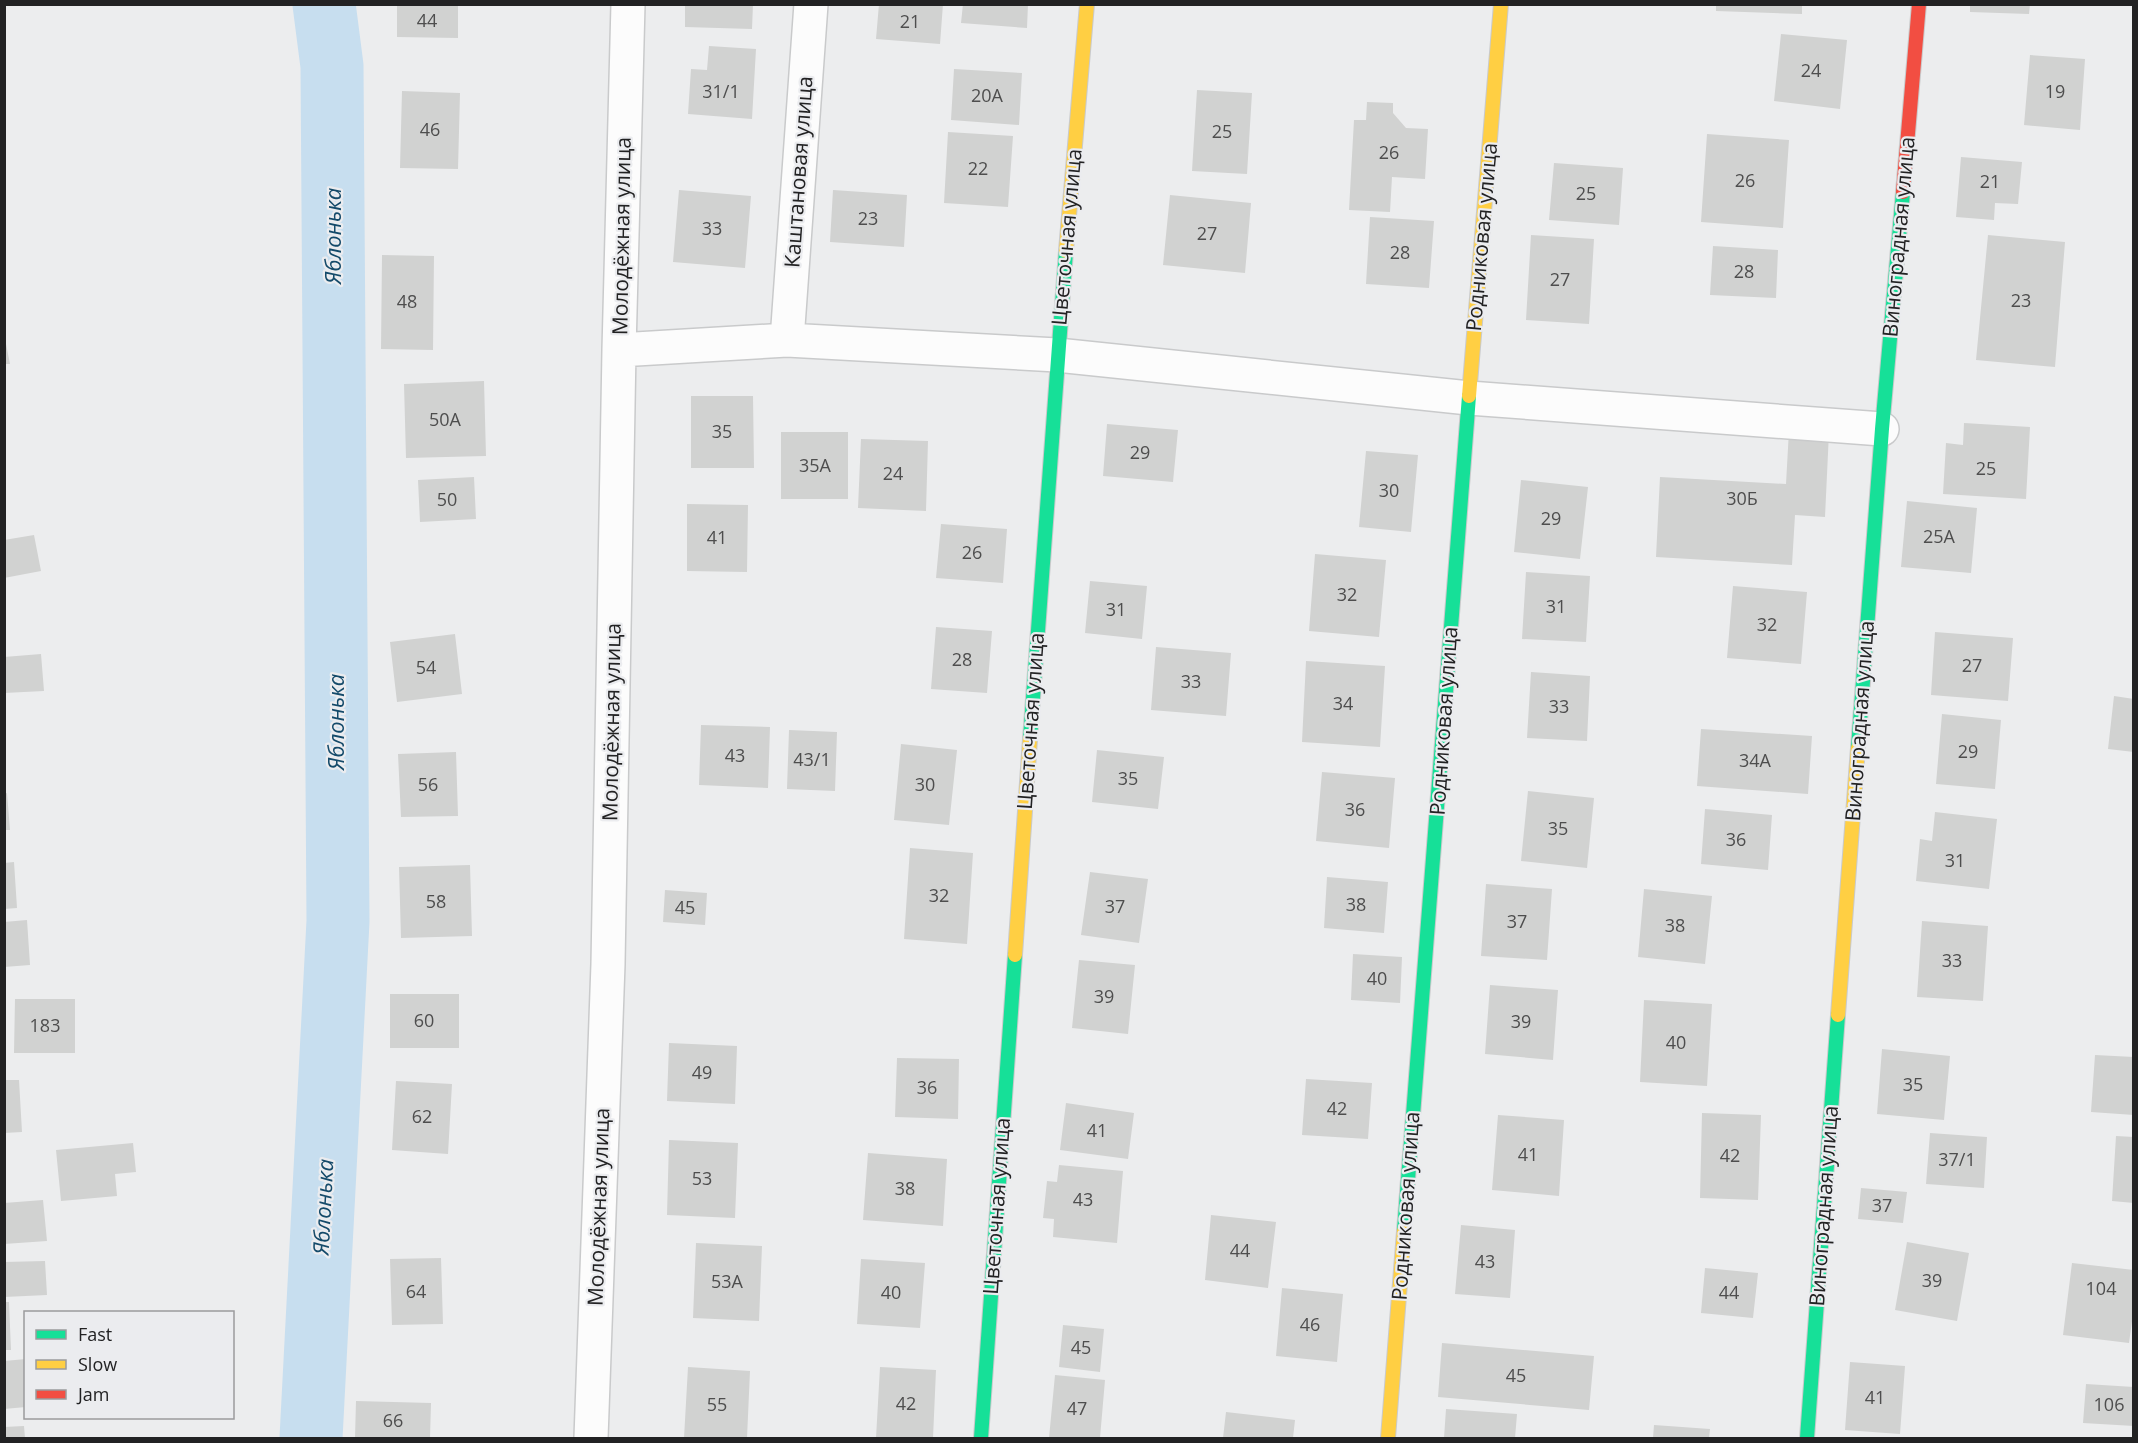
<svg xmlns="http://www.w3.org/2000/svg" width="2138" height="1443" font-family="'Open Sans',sans-serif">
  <rect width="100%" height="100%" fill="#ecedee"/>
  <g fill="none" stroke-linecap="round" stroke-linejoin="round">
    <path stroke="#c7deef" stroke-width="63" d="M311 1438 338 921 332 66 324 4"/>
  </g>
  <path fill="#d1d2d1" d="M397 4H458V38L397 37Z
    M685 4H753L752 29 685 27Z
    M879 4H943L940 44 876 39Z
    M963 4H1028L1027 28 961 23Z
    M1716 4H1802V14L1716 11Z
    M1970 4H2030L2029 14 1970 12Z
    M1781 34 1847 40 1840 109 1774 101Z
    M709 46 756 49 752 119 688 114 691 69 707 70Z
    M2030 55 2085 59 2080 130 2024 125Z
    M954 69 1022 73 1019 125 951 120Z
    M1197 90 1252 93 1247 174 1192 171Z
    M402 91 460 93 458 169 400 168Z
    M1367 102 1393 103V113L1406 128 1428 129 1425 179 1392 177 1390 212 1349 210 1354 120H1366Z
    M948 132 1013 136 1008 207 944 203Z
    M1707 134 1789 140 1783 228 1701 222Z
    M1961 157 2022 162 2018 204 1995 203 1994 220 1956 217Z
    M1554 163 1623 168 1619 225 1549 220Z
    M679 190 751 196 745 268 673 262Z
    M833 190 907 195 904 247 830 242Z
    M1170 195 1251 203 1245 273 1163 265Z
    M1370 217 1434 221 1429 288 1366 284Z
    M1531 235 1594 239 1589 324 1526 320Z
    M1988 235 2065 242 2055 367 1976 360Z
    M1713 246 1778 250 1776 298 1710 295Z
    M382 255 434 256 433 350 381 349Z
    M4 334 10 364H4Z
    M484 381 486 456 406 458 404 384Z
    M691 396H753L754 468H691Z
    M1964 423 2030 427 2026 499 1943 494 1946 443 1963 445Z
    M1107 424 1178 430 1173 482 1103 476Z
    M1789 430 1829 432 1825 517 1795 515 1792 565 1656 557 1660 477 1786 484Z
    M781 432H848V499H781Z
    M861 439 928 441 926 511 858 508Z
    M1366 451 1418 455 1411 532 1359 527Z
    M474 477 476 519 420 522 418 480Z
    M1521 480 1588 487 1580 559 1514 552Z
    M1907 501 1977 508 1971 573 1901 567Z
    M687 504 748 505 747 572 687 571Z
    M941 524 1007 529 1003 583 936 578Z
    M34 535 41 571 4 578V540Z
    M1315 554 1386 560 1379 637 1309 631Z
    M1526 572 1590 576 1586 642 1522 639Z
    M1090 581 1147 586 1142 639 1085 633Z
    M1733 586 1807 592 1801 664 1727 658Z
    M936 627 992 631 987 693 931 689Z
    M1935 632 2013 638 2008 701 1931 695Z
    M455 634 462 694 397 702 390 642Z
    M1156 647 1231 653 1226 716 1151 710Z
    M41 654 44 691 4 693V657Z
    M1306 661 1385 666 1380 747 1302 742Z
    M1531 672 1590 676 1587 741 1527 738Z
    M2114 696 2134 699V752L2108 749Z
    M1942 714 2001 720 1995 789 1936 784Z
    M701 725 770 727 768 788 699 785Z
    M1701 729 1812 736 1808 794 1697 786Z
    M789 730 837 732 835 791 787 789Z
    M901 744 957 750 949 825 894 820Z
    M1097 750 1164 757 1158 809 1092 802Z
    M456 752 458 816 401 817 398 754Z
    M1322 772 1395 778 1389 848 1316 841Z
    M1528 791 1594 798 1587 868 1521 861Z
    M7 793 10 830H4V794Z
    M1705 809 1772 815 1768 870 1701 864Z
    M1935 812 1997 819 1989 889 1916 881 1920 839 1932 841Z
    M910 848 973 853 967 944 904 939Z
    M14 862 17 908 4 909V863Z
    M470 865 472 936 401 938 399 867Z
    M1090 872 1148 879 1139 943 1081 935Z
    M1327 877 1388 882 1384 933 1324 928Z
    M1486 884 1552 889 1547 960 1481 956Z
    M1644 889 1712 896 1705 964 1638 957Z
    M665 890 707 893 705 925 663 922Z
    M27 920 30 965 4 967V922Z
    M1922 921 1988 926 1983 1001 1917 997Z
    M1353 954 1402 957 1400 1003 1351 1000Z
    M1079 960 1135 965 1128 1034 1072 1028Z
    M1490 985 1558 990 1553 1060 1485 1054Z
    M390 994H459V1048H390Z
    M15 999H75V1053H14Z
    M1644 1000 1712 1004 1707 1086 1640 1082Z
    M669 1043 737 1046 735 1104 667 1101Z
    M1882 1049 1950 1056 1944 1120 1877 1114Z
    M2095 1055 2134 1057V1115L2091 1112Z
    M897 1058 959 1059 958 1119 895 1117Z
    M1306 1079 1372 1083 1368 1139 1302 1135Z
    M4 1080H19L22 1132 4 1133Z
    M396 1081 452 1084 448 1154 392 1150Z
    M1066 1103 1134 1113 1128 1159 1060 1150Z
    M1702 1113 1761 1115 1758 1200 1700 1198Z
    M1498 1115 1564 1120 1559 1196 1492 1190Z
    M1930 1133 1987 1137 1984 1188 1926 1184Z
    M2116 1136 2134 1137V1203L2112 1201Z
    M669 1140 738 1143 735 1218 667 1215Z
    M133 1143 136 1172 115 1174 117 1196 61 1201 56 1150Z
    M868 1153 947 1159 943 1226 863 1220Z
    M1059 1165 1123 1171 1117 1243 1053 1237 1054 1219 1043 1218 1047 1181 1057 1182Z
    M1861 1188 1907 1192 1903 1223 1858 1219Z
    M43 1200 47 1241 4 1244V1203Z
    M1211 1215 1276 1222 1268 1288 1205 1280Z
    M1461 1225 1515 1230 1510 1298 1455 1294Z
    M1907 1242 1969 1253 1957 1321 1895 1310Z
    M696 1243 762 1246 759 1321 693 1318Z
    M441 1258 443 1324 392 1325 390 1259Z
    M861 1259 925 1263 920 1328 857 1324Z
    M45 1261 47 1295 4 1297V1262Z
    M2072 1263 2134 1270V1307L2129 1343 2063 1335Z
    M1705 1268 1758 1273 1753 1318 1701 1313Z
    M1282 1288 1343 1294 1337 1362 1276 1356Z
    M4 1302H9L11 1350H4Z
    M1063 1325 1104 1329 1100 1372 1059 1367Z
    M1442 1343 1594 1356 1589 1410 1438 1397Z
    M26 1359V1407L4 1409V1361Z
    M1850 1362 1905 1366 1900 1434 1845 1430Z
    M688 1367 750 1371 747 1438H684Z
    M880 1367 936 1370 933 1438H876Z
    M1055 1375 1105 1380 1100 1438H1049Z
    M2086 1384 2134 1387V1426L2083 1423Z
    M356 1401 431 1403 430 1438H355Z
    M1446 1409 1517 1414 1515 1438H1444Z
    M1226 1412 1295 1420 1293 1438H1223Z
    M1654 1425 1710 1429 1709 1438H1653Z
    M24 1426 25 1438H4V1427Z"/>
  <g fill="none" stroke-linecap="round" stroke-linejoin="round">
    <defs>
      <path id="street" d="M787 340 811 4
        M619 350 787 340 1057 355 1469 398 1882 429
        M591 1438 608 964 619 350 628 4"/>
      <path id="fast" d="M1030 739 1066 251
        M1858 748 1882 429 1903 192
        M1404 1231 1469 396
        M981 1438 1015 955
        M1807 1438 1838 1015"/>
      <path id="slow" d="M1066 251 1087 4
        M1469 396 1501 4
        M1015 955 1030 739
        M1838 1015 1858 748
        M1388 1438 1404 1231"/>
      <path id="jam" d="M1903 192 1919 4"/>
    </defs>
    <use href="#street" stroke="#c9cacb" stroke-width="36"/>
    <use href="#fast" stroke="#c9cacb" stroke-width="16"/>
    <use href="#slow" stroke="#c9cacb" stroke-width="16"/>
    <use href="#jam" stroke="#c9cacb" stroke-width="16"/>
    <use href="#street" stroke="#fcfcfc" stroke-width="33"/>
    <use href="#fast" stroke="#16e098" stroke-width="14"/>
    <use href="#slow" stroke="#ffcf43" stroke-width="14"/>
    <use href="#jam" stroke="#f24e42" stroke-width="14"/>
  </g>
  <g text-anchor="middle" stroke-width="4.5" stroke-linejoin="round" paint-order="stroke">
    <g font-size="18" fill="#4e4e4e">
      <text x="427" y="27">44</text>
      <text x="910" y="28">21</text>
      <text x="1811" y="77">24</text>
      <text x="721" y="98">31/1</text>
      <text x="2055" y="98">19</text>
      <text x="987" y="102">20А</text>
      <text x="430" y="136">46</text>
      <text x="1222" y="138">25</text>
      <text x="1389" y="159">26</text>
      <text x="978" y="175">22</text>
      <text x="1745" y="187">26</text>
      <text x="1990" y="188">21</text>
      <text x="1586" y="200">25</text>
      <text x="868" y="225">23</text>
      <text x="712" y="235">33</text>
      <text x="1207" y="240">27</text>
      <text x="1400" y="259">28</text>
      <text x="1744" y="278">28</text>
      <text x="1560" y="286">27</text>
      <text x="2021" y="307">23</text>
      <text x="407" y="308">48</text>
      <text x="445" y="426">50А</text>
      <text x="722" y="438">35</text>
      <text x="1140" y="459">29</text>
      <text x="815" y="472">35А</text>
      <text x="1986" y="475">25</text>
      <text x="893" y="480">24</text>
      <text x="1389" y="497">30</text>
      <text x="1742" y="505">30Б</text>
      <text x="447" y="506">50</text>
      <text x="1551" y="525">29</text>
      <text x="1939" y="543">25А</text>
      <text x="717" y="544">41</text>
      <text x="972" y="559">26</text>
      <text x="1347" y="601">32</text>
      <text x="1556" y="613">31</text>
      <text x="1116" y="616">31</text>
      <text x="1767" y="631">32</text>
      <text x="962" y="666">28</text>
      <text x="1972" y="672">27</text>
      <text x="426" y="674">54</text>
      <text x="1191" y="688">33</text>
      <text x="1343" y="710">34</text>
      <text x="1559" y="713">33</text>
      <text x="1968" y="758">29</text>
      <text x="735" y="762">43</text>
      <text x="812" y="766">43/1</text>
      <text x="1755" y="767">34А</text>
      <text x="1128" y="785">35</text>
      <text x="428" y="791">56</text>
      <text x="925" y="791">30</text>
      <text x="1355" y="816">36</text>
      <text x="1558" y="835">35</text>
      <text x="1736" y="846">36</text>
      <text x="1955" y="867">31</text>
      <text x="939" y="902">32</text>
      <text x="436" y="908">58</text>
      <text x="1356" y="911">38</text>
      <text x="1115" y="913">37</text>
      <text x="685" y="914">45</text>
      <text x="1517" y="928">37</text>
      <text x="1675" y="932">38</text>
      <text x="1952" y="967">33</text>
      <text x="1377" y="985">40</text>
      <text x="1104" y="1003">39</text>
      <text x="424" y="1027">60</text>
      <text x="1521" y="1028">39</text>
      <text x="45" y="1032">183</text>
      <text x="1676" y="1049">40</text>
      <text x="702" y="1079">49</text>
      <text x="1913" y="1091">35</text>
      <text x="927" y="1094">36</text>
      <text x="1337" y="1115">42</text>
      <text x="422" y="1123">62</text>
      <text x="1097" y="1137">41</text>
      <text x="1528" y="1161">41</text>
      <text x="1730" y="1162">42</text>
      <text x="1957" y="1166">37/1</text>
      <text x="702" y="1185">53</text>
      <text x="905" y="1195">38</text>
      <text x="1083" y="1206">43</text>
      <text x="1882" y="1212">37</text>
      <text x="1240" y="1257">44</text>
      <text x="1485" y="1268">43</text>
      <text x="1932" y="1287">39</text>
      <text x="727" y="1288">53А</text>
      <text x="2101" y="1295">104</text>
      <text x="416" y="1298">64</text>
      <text x="891" y="1299">40</text>
      <text x="1729" y="1299">44</text>
      <text x="1310" y="1331">46</text>
      <text x="1081" y="1354">45</text>
      <text x="1516" y="1382">45</text>
      <text x="1875" y="1404">41</text>
      <text x="906" y="1410">42</text>
      <text x="717" y="1411">55</text>
      <text x="2109" y="1411">106</text>
      <text x="1077" y="1415">47</text>
      <text x="393" y="1427">66</text>
    </g>
    <g font-size="21" fill="#222223" stroke="#ebecef">
      <text transform="translate(799 172) rotate(-86)" y="7">Каштановая улица</text>
      <text transform="translate(622 236) rotate(-89)" y="7">Молодёжная улица</text>
      <text transform="translate(1067 237) rotate(-85)" y="7">Цветочная улица</text>
      <text transform="translate(1482 237) rotate(-85)" y="7">Родниковая улица</text>
      <text transform="translate(1899 237) rotate(-85)" y="7">Виноградная улица</text>
      <text transform="translate(1031 721) rotate(-86)" y="7">Цветочная улица</text>
      <text transform="translate(1444 721) rotate(-86)" y="7">Родниковая улица</text>
      <text transform="translate(1860 721) rotate(-86)" y="7">Виноградная улица</text>
      <text transform="translate(612 722) rotate(-89)" y="7">Молодёжная улица</text>
      <text transform="translate(997 1206) rotate(-86)" y="7">Цветочная улица</text>
      <text transform="translate(1406 1206) rotate(-86)" y="7">Родниковая улица</text>
      <text transform="translate(1824 1206) rotate(-86)" y="7">Виноградная улица</text>
      <text transform="translate(599 1207) rotate(-88)" y="7">Молодёжная улица</text>
    </g>
    <g font-size="22" font-style="italic" fill="#144a6a" stroke="#ebecef">
      <text transform="translate(333 236) rotate(-90)" y="8">Яблонька</text>
      <text transform="translate(336 722) rotate(-90)" y="8">Яблонька</text>
      <text transform="translate(323 1207) rotate(-87)" y="8">Яблонька</text>
    </g>
  </g>
  <rect width="2138" height="1443" fill="none" stroke="#222223" stroke-width="12"/>
  <rect x="24" y="1311" width="210" height="108" fill="#ebecef" stroke="#9b9b9d" stroke-width="1.5"/>
  <rect x="36" y="1330" width="30" height="9" fill="#16e098" stroke="#9b9b9d" stroke-width="1.5"/>
  <text x="78" y="1341" font-size="18" fill="#222223">Fast</text>
  <rect x="36" y="1360" width="30" height="9" fill="#ffcf43" stroke="#9b9b9d" stroke-width="1.5"/>
  <text x="78" y="1371" font-size="18" fill="#222223">Slow</text>
  <rect x="36" y="1390" width="30" height="9" fill="#f24e42" stroke="#9b9b9d" stroke-width="1.5"/>
  <text x="78" y="1401" font-size="18" fill="#222223">Jam</text>
</svg>
